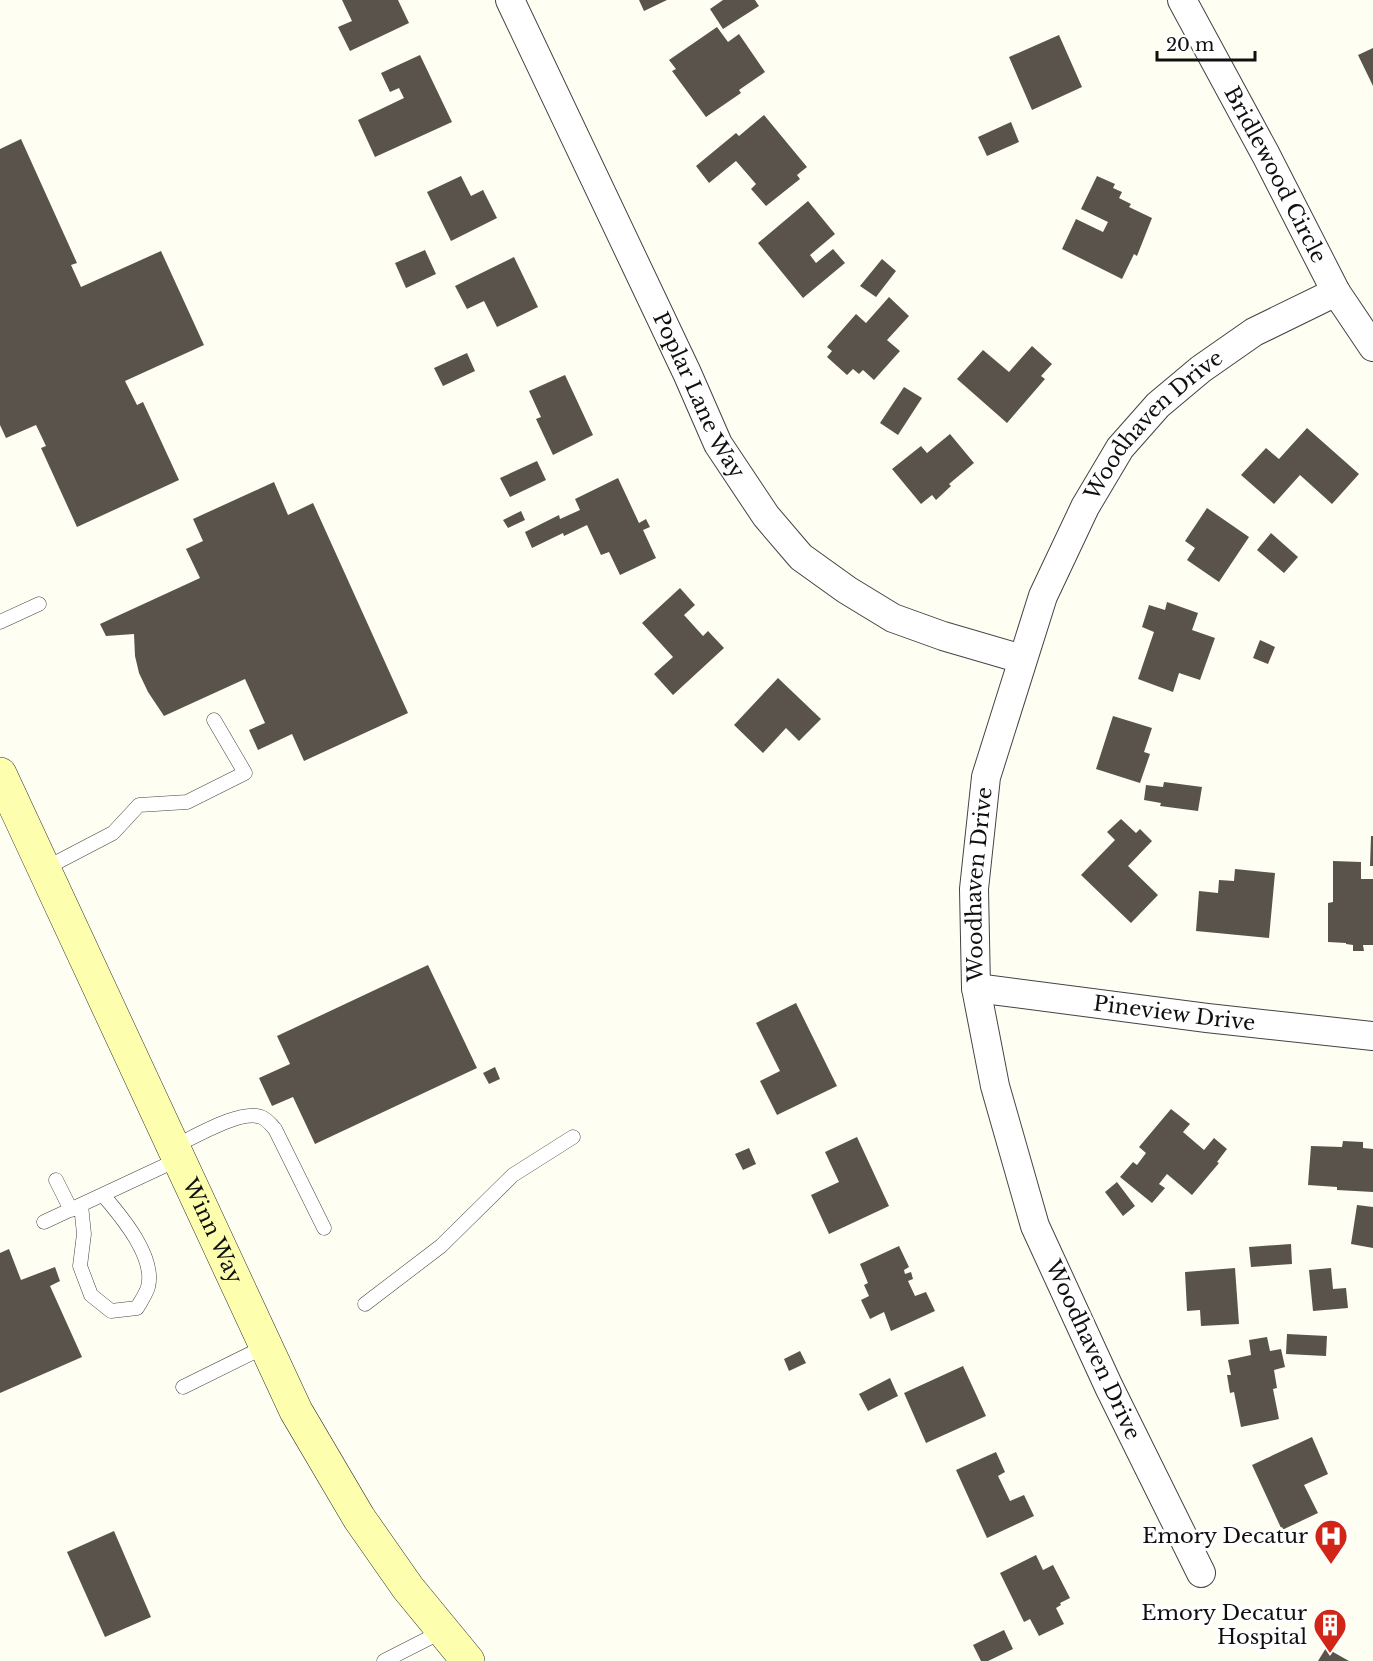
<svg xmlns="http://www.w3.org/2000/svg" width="1373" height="1661" font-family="'Libre Baskerville',serif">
  <rect width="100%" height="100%" fill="#fffef3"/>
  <path fill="#5a534b" d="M342 0H398L409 23 350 51 338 27 352 21Z
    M639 0H667L644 11Z
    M723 0H755L759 6 723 29 710 9Z
    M717 27 728 42 739 34 765 72 739 90 741 93 706 117 672 71 676 69 669 60Z
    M1059 35 1082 87 1032 110 1009 57Z
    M1373 48V86L1358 55Z
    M420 55 452 122 375 157 358 120 404 98 399 88 390 92 381 73Z
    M764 115 807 167 797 175 800 179 766 206 751 189 756 184 736 161 709 183 696 166 736 133 739 136Z
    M1011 122 1019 142 987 156 978 137Z
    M21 139 77 263 71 265 81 287 161 251 204 345 125 381 137 405 143 402 179 480 77 527 41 448 46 446 36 425 6 438 0 425V149Z
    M461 176 471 196 483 190 497 218 451 241 427 192Z
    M1097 176 1115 184 1113 188 1122 192 1119 198 1131 204 1129 207 1152 218 1137 256 1134 254 1122 279 1062 249 1076 219 1103 232 1108 222 1081 209Z
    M808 201 835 234 810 255 816 263 833 249 845 263 803 298 758 243Z
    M425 250 436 274 406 288 395 263Z
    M514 257 538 307 497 327 484 301 467 309 455 286Z
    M882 259 896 271 876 297 860 286Z
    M889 297 909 316 887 340 900 351 874 380 863 370 859 374 853 369 847 375 827 357 832 351 827 347 856 314 866 323Z
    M1032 346 1052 364 1041 376 1045 379 1007 423 957 379 983 350 1009 372Z
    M467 353 475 371 443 386 434 368Z
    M565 375 593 435 553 455 536 419 541 417 529 391Z
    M904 387 922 398 898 435 880 423Z
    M1307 428 1359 474 1332 504 1300 475 1274 504 1241 475 1266 448 1279 459Z
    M950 434 974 463 949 484 951 486 936 500 932 495 921 504 892 469 921 446 927 453Z
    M537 461 546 480 510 497 500 478Z
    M618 478 639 523 646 519 650 527 643 530 656 558 620 575 609 552 601 555 587 525 564 536 563 533 532 548 525 532 559 515 560 519 580 510 575 499Z
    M274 482 288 515 313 503 408 713 304 761 292 734 258 750 249 730 265 723 245 679 164 716 148 692 139 673 135 656 134 634 106 636 100 624 200 578 186 549 203 541 193 519Z
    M1207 508 1249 537 1219 582 1187 560 1195 548 1185 541Z
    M521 511 525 520 508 528 503 520Z
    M1271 533 1298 557 1284 573 1257 550Z
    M680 588 695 605 684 615 703 636 708 631 724 648 673 695 654 674 673 657 642 623Z
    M1167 602 1198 613 1192 630 1215 638 1200 680 1179 673 1173 692 1138 679 1154 632 1142 627 1149 605 1165 610Z
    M1260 640 1275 647 1268 664 1253 658Z
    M778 678 821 719 799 741 786 728 763 753 734 725Z
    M1113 716 1152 728 1144 752 1150 754 1140 783 1096 769Z
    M1164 782 1202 787 1198 811 1160 806 1161 803 1144 800 1146 785 1163 787Z
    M1121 819 1136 833 1140 829 1152 841 1128 866 1158 895 1131 923 1081 875 1115 840 1107 832Z
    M1371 836H1373V866H1370Z
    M1333 861 1361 862V879H1373V945H1363L1364 951H1353V945L1346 944V943L1328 942V903L1333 902Z
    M1235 869 1275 873 1269 938 1196 931 1199 891 1218 893 1219 880 1234 881Z
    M428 965 477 1068 315 1144 293 1097 272 1106 259 1078 290 1064 277 1036Z
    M796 1003 837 1086 777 1115 760 1081 780 1071 756 1023Z
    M495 1067 500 1079 489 1084 483 1073Z
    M1171 1109 1190 1124 1183 1132 1204 1150 1214 1138 1227 1149 1217 1162 1219 1163 1192 1195 1167 1174 1159 1184 1165 1188 1152 1203 1120 1177 1133 1162 1137 1165 1146 1153 1139 1147Z
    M857 1137 889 1206 829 1234 811 1195 839 1182 825 1152Z
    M1343 1141 1363 1142V1148L1373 1149V1192L1337 1190V1187L1308 1185 1311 1146 1342 1147Z
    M749 1148 756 1164 743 1170 735 1154Z
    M1117 1182 1135 1206 1123 1216 1105 1192Z
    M1357 1205 1373 1207V1248L1351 1244Z
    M1291 1244 1292 1264 1251 1267 1249 1247Z
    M899 1246 909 1267 904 1270 905 1274 911 1272 913 1279 908 1281 915 1296 926 1292 935 1311 891 1331 884 1312 870 1319 861 1300 869 1296 864 1285 868 1283 860 1264Z
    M9 1249 21 1280 55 1267 60 1281 50 1286 82 1357 0 1393V1253Z
    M1235 1268 1239 1324 1201 1326 1200 1310 1187 1311 1185 1272Z
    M1331 1268 1333 1289 1346 1288 1348 1308 1313 1311 1309 1270Z
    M1287 1334 1327 1336 1326 1356 1286 1354Z
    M1267 1337 1270 1351 1281 1349 1285 1367 1274 1370 1277 1388 1273 1389 1279 1419 1241 1427 1234 1392 1230 1393 1227 1375H1231L1228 1360 1251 1355 1249 1340Z
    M800 1351 806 1363 789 1371 784 1359Z
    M963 1366 986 1416 926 1443 904 1393Z
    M890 1378 898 1396 868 1411 859 1394Z
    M1312 1437 1328 1474 1304 1485 1318 1513 1282 1530 1252 1465Z
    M996 1452 1005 1472 998 1476 1010 1501 1024 1495 1034 1516 987 1538 956 1470Z
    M114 1531 151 1617 105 1637 67 1552Z
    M1036 1555 1043 1570 1053 1565 1070 1598 1060 1603 1061 1605 1056 1608 1064 1624 1039 1636 1030 1619 1024 1622 1000 1573Z
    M1004 1630 1013 1649 988 1661H981L973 1645Z
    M1326 1648 1349 1661H1318Z"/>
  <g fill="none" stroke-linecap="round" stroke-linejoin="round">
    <defs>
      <path id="lane" d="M0 622 39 604
        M44 869 113 833 139 805 187 802 245 773 214 720
        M173 1147C193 1138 240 1109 261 1117 267 1119 271 1125 275 1129L324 1228
        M56 1180 71 1210
        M81 1205 84 1234 80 1266 91 1295 111 1311 137 1308C141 1301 146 1294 148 1287 156 1257 121 1216 103 1195
        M44 1222 179 1159
        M365 1304 441 1246 513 1175 573 1137
        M183 1387 266 1346
        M384 1661 443 1631"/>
      <g id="street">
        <path id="s1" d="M510 0 687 373 718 444 766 516 801 557 847 590 893 618 943 636 1022 659"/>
        <path id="s2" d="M1182 0 1266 155 1336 292 1373 347"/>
        <path id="s3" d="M976 988 1207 1018 1373 1036"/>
        <path id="s4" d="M1201 1573 1109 1387 1035 1226 995 1086 976 988 974 889 986 777 1043 596 1085 507 1120 448 1158 405 1201 369 1254 332 1336 292"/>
      </g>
      <g id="secondary">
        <path id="s5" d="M0 774 296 1411 359 1518 408 1588 468 1661"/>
      </g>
    </defs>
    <use href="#lane" stroke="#434343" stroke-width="15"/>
    <use href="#street" stroke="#434343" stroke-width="30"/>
    <use href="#secondary" stroke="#323232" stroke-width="34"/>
    <use href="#lane" stroke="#fff" stroke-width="14"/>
    <use href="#street" stroke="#fff" stroke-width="28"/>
    <use href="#secondary" stroke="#feffae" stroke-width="33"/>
  </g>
  <defs>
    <symbol id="hospital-pin" viewBox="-11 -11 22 30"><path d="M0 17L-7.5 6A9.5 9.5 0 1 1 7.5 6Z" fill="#d02517" stroke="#fff"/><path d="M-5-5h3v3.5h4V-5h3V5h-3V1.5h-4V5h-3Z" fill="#fff"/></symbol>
    <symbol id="building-pin" viewBox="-11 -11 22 30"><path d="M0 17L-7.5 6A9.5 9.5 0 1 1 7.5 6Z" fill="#d02517" stroke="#fff"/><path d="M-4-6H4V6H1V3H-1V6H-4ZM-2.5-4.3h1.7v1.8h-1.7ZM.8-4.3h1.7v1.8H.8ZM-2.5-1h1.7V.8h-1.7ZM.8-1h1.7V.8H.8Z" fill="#fff"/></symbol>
  </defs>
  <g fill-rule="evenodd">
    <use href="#hospital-pin" x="1312" y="1517" width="38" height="52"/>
    <use href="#building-pin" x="1311" y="1606" width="38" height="52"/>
  </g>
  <g text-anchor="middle" stroke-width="6" stroke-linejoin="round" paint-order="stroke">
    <g font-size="21" fill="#101010" stroke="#fff">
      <text dy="7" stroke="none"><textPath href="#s2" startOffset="198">Bridlewood Circle</textPath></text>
      <text dy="7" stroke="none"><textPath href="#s1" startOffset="438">Poplar Lane Way</textPath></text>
      <text dy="7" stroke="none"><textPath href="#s4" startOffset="1238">Woodhaven Drive</textPath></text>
      <text dy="7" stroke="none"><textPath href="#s4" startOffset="734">Woodhaven Drive</textPath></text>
      <text dy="7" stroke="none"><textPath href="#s3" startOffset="200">Pineview Drive</textPath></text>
      <text dy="7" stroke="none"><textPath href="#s5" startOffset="504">Winn Way</textPath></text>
      <text transform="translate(1093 1350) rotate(65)" y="7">Woodhaven Drive</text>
    </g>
    <g font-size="21" fill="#101010" stroke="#fff" text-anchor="end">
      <text x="1308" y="1543">Emory Decatur</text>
      <text x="1307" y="1620">Emory Decatur<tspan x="1307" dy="24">Hospital</tspan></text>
    </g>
  </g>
  <path d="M1157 51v9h98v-9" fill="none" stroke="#101010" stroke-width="3"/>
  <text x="1166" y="51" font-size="18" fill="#101010" stroke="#ffffff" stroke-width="4.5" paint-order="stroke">20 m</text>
</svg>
